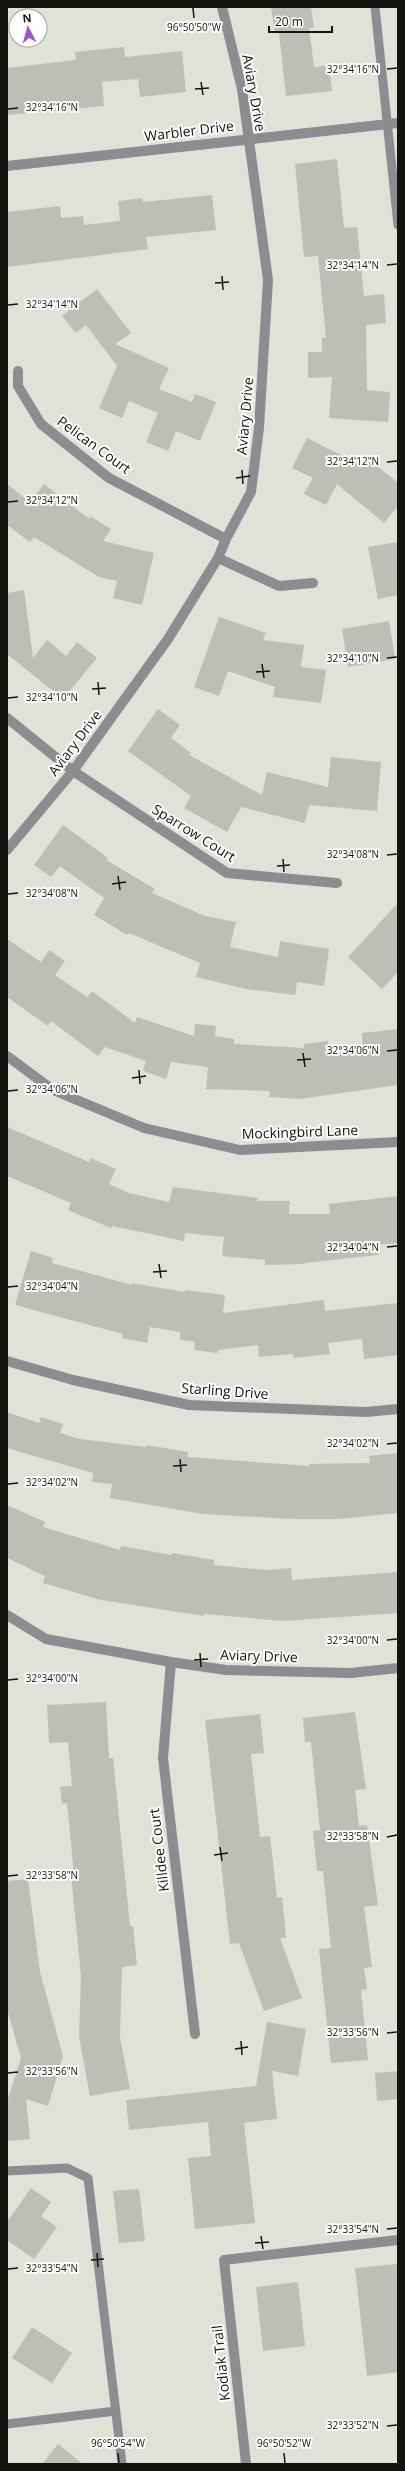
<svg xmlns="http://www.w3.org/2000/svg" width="405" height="2471" font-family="'Open Sans',sans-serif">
  <rect width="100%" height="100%" fill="#dee2d7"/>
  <path fill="#bcbfb5" d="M271 7H311L314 28H309L314 67 329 65 332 91 286 96 279 33H275Z
    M124 47 125 57 182 51 186 92 140 97 138 79 102 82 104 106 7 115V68L76 60 75 52Z
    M337 159 344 228 357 227 364 296 384 294 386 323 366 325 367 390 390 392 388 422 329 418 332 377 308 378V352H322V338H326L318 256 304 257 295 164Z
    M212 195 216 230 146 237 148 249 7 267V212L60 206 61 218 83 216 84 225 120 221 118 201 142 198 143 202Z
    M97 289 131 333 115 344 169 368 159 389 192 402 195 394 216 402 200 441 176 431 168 451 146 442 158 413 129 401 122 418 99 408 117 366 86 325 76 333 62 316Z
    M307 438 365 467 370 460 398 483V506L384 523 337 484 326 505 304 494 313 478 292 468Z
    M7 484 30 502 44 484 89 519 90 516 111 529 103 541 154 553 142 605 113 598 117 581 99 577 34 537 30 542 7 525Z
    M398 542V595L378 599 368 547Z
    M24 590 33 658 47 640 66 656 77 642 97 658 63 699 7 654V593Z
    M219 617 266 633 263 640 304 645 301 667 326 670 321 703 273 697 275 687 228 671 219 696 194 687Z
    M389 621 395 659 348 667 342 629Z
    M158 709 180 725 171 738 191 753 189 755 262 795 267 772 328 787 331 757 381 762 377 811 309 805 305 823 241 807 227 832 184 808 191 796 128 751Z
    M63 825 108 858 106 860 155 889 152 893 205 916 236 922 230 947 278 957 280 941 329 949 324 986 297 982 295 995 246 989 196 977 200 963 129 933 127 935 94 915 104 898 60 866 51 877 34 865Z
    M398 903V972L382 989 348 957Z
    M7 939 41 962 49 950 65 961 55 975 87 997 92 991 135 1023 137 1017 194 1036 195 1024 216 1026 215 1036 234 1039V1044L304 1048V1044L328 1041 330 1054 363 1050 362 1033 398 1029V1085L299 1099 269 1097 270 1091 206 1089 208 1067 171 1062 166 1079 143 1071 146 1061 105 1047 98 1056 51 1021 48 1026 7 997Z
    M7 1127 89 1162 90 1158 116 1169 109 1184 129 1193 169 1202 173 1187 258 1198 257 1201H290L289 1214H330L329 1204 398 1196V1243L377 1245 378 1255 305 1263V1264L265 1265V1260L222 1256 224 1237 185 1233 184 1241 112 1226 111 1228 68 1210 71 1203 7 1176Z
    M31 1251 53 1258 52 1263 132 1285V1283L185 1292V1290L225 1295 223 1313 324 1300 325 1311 398 1303V1355L364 1359 362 1339 328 1343 330 1354 293 1358V1354L259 1357 258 1345 218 1350V1353L194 1350 195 1342 180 1340V1332L150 1327 147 1343 122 1338 123 1334 15 1305Z
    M7 1412 39 1423 41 1417 63 1424 60 1433 80 1439 146 1447 147 1445 188 1452 187 1457 309 1466V1464L370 1463 369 1456 398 1453V1513L339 1519H293L203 1514 110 1498 112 1484 92 1482 93 1473 7 1448Z
    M7 1505 45 1522 43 1527 120 1550 121 1546 172 1555V1553L214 1560V1565L268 1570 291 1568 292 1580 398 1572V1613L283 1621 204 1614V1616L101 1600 43 1583 45 1576 7 1558Z
    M106 1702 109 1758H113L130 1926H133L137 1965 122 1967 120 2037 130 2089 90 2096 79 2037 81 1976 71 1875 74 1874 67 1803 62 1804 60 1787 72 1786 68 1742 49 1743 47 1705Z
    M355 1712 366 1789 355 1790 359 1826 367 1825 378 1905 364 1907 372 1967 364 1968 367 1989 361 1990 368 2060 331 2063 319 1949 331 1948 323 1871H317L313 1831 320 1830 311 1742H305L303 1718Z
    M260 1714 264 1753 251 1754 260 1837 270 1836 277 1898 282 1897 286 1938H280L302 1998 264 2011 239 1943 230 1944 205 1720Z
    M28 1879 40 1972 63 2056 48 2106 26 2099 30 2139 7 2141V2102L21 2058 7 2009V1881Z
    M267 2022 306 2029 298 2076 272 2071 277 2119 244 2123 255 2223 195 2229 188 2158 211 2156 208 2122 129 2130 126 2100 256 2086Z
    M398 2071V2099L377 2101 375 2073Z
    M31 2188 51 2202 41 2216 57 2227 34 2259 7 2240V2222Z
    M139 2189 145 2241 119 2243 113 2191Z
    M398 2264V2372L367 2376 355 2268Z
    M298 2282 305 2346 263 2351 256 2287Z
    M32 2327 72 2353 52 2383 12 2358Z
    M58 2444 83 2464H42Z"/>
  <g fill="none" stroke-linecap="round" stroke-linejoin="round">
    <path stroke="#8e8c90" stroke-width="9" d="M375 7 398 225
      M7 2171 67 2168 88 2178 122 2464
      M7 2424 116 2411"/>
    <path stroke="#8e8c90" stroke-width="10" d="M7 166 398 123
      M18 371V386L41 424 109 478 226 539
      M218 558 279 586 313 583
      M7 718 73 771 227 873 337 883
      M7 850 73 771 168 639 218 558 226 539 251 492 259 428 268 280 242 89 222 7
      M7 1361 73 1380 189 1405 366 1412 398 1409
      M7 1615 46 1639 171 1662 226 1670 351 1673 398 1668
      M171 1662 163 1758 195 2034
      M246 2464 224 2260 398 2240"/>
    <path stroke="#8e8c90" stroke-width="10" d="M7 1056 53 1090 144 1128 240 1150 398 1142"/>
  </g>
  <path fill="none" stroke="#141511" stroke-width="1.5" d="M193 8 194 18M387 69 397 68M201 82 203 95M195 89 209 88M8 109 18 108M387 265 397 264M222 276 223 290M215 283 229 282M8 305 18 304M387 462 397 461M242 470 243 484M236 478 250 476M8 502 18 501M387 658 397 657M262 664 264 678M256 672 270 671M98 682 99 695M92 689 106 688M8 698 18 697M387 855 397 854M283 859 284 872M277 866 290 865M118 876 120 890M112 884 126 882M8 894 18 893M387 1051 397 1050M303 1053 305 1067M297 1060 311 1059M139 1070 140 1084M132 1078 146 1076M8 1091 18 1090M387 1247 397 1246M159 1264 161 1278M153 1272 167 1271M8 1287 18 1286M387 1444 397 1443M180 1459 181 1472M173 1466 187 1465M8 1484 18 1483M387 1640 397 1639M200 1653 201 1667M194 1660 208 1659M8 1680 18 1679M387 1837 397 1835M220 1847 222 1861M214 1855 228 1853M8 1876 18 1875M387 2033 397 2032M241 2041 242 2055M235 2049 248 2047M8 2073 18 2072M387 2229 397 2228M261 2236 263 2249M255 2243 269 2242M97 2253 98 2267M91 2260 104 2259M8 2269 18 2268M387 2426 397 2425M118 2453 119 2463M284 2453 285 2463"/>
  <g text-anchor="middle" stroke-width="4" stroke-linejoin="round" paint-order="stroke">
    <g font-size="14" fill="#141511" stroke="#fff">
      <text transform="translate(254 93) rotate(80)" y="5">Aviary Drive</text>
      <text transform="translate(189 131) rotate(-7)" y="5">Warbler Drive</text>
      <text transform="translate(245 416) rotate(-85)" y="5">Aviary Drive</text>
      <text transform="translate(94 445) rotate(36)" y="5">Pelican Court</text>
      <text transform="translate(75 743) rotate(-53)" y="5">Aviary Drive</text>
      <text transform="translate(194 833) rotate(32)" y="5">Sparrow Court</text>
      <text transform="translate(300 1132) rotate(-2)" y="5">Mockingbird Lane</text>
      <text transform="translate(225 1391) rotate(4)" y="5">Starling Drive</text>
      <text transform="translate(259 1656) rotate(2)" y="5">Aviary Drive</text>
      <text transform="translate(159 1850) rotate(-97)" y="5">Killdee Court</text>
      <text transform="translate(221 2363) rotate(-96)" y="5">Kodiak Trail</text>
    </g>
  </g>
  <g font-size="10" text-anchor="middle" fill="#141511" stroke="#fff" stroke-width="4" stroke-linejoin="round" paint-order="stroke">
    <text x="194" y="31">96°50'50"W</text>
    <text x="353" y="73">32°34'16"N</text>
    <text x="52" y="111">32°34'16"N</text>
    <text x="353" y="269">32°34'14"N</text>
    <text x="52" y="308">32°34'14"N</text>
    <text x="353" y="465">32°34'12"N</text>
    <text x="52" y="504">32°34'12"N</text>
    <text x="353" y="662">32°34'10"N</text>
    <text x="52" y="701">32°34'10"N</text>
    <text x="353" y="858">32°34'08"N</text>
    <text x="52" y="897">32°34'08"N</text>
    <text x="353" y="1054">32°34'06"N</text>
    <text x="52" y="1093">32°34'06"N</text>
    <text x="353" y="1251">32°34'04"N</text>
    <text x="52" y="1290">32°34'04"N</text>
    <text x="353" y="1447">32°34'02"N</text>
    <text x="52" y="1486">32°34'02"N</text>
    <text x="353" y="1644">32°34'00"N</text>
    <text x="52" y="1682">32°34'00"N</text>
    <text x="353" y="1840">32°33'58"N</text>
    <text x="52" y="1879">32°33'58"N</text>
    <text x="353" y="2036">32°33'56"N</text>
    <text x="52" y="2075">32°33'56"N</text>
    <text x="353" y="2233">32°33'54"N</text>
    <text x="52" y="2272">32°33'54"N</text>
    <text x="353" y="2429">32°33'52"N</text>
    <text x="118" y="2447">96°50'54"W</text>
    <text x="284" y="2447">96°50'52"W</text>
  </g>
  <rect width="405" height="2471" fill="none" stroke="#141511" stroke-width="16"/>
  <g transform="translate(28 28) rotate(354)"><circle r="19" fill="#ffffff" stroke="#a1a1a0"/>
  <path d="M0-3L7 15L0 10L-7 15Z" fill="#9c55c9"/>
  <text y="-6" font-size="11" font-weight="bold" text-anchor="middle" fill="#141511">N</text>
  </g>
  <path d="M269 26v6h63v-6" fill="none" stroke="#141511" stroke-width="2"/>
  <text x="275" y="26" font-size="12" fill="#141511" stroke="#ffffff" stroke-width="3" paint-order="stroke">20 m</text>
</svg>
